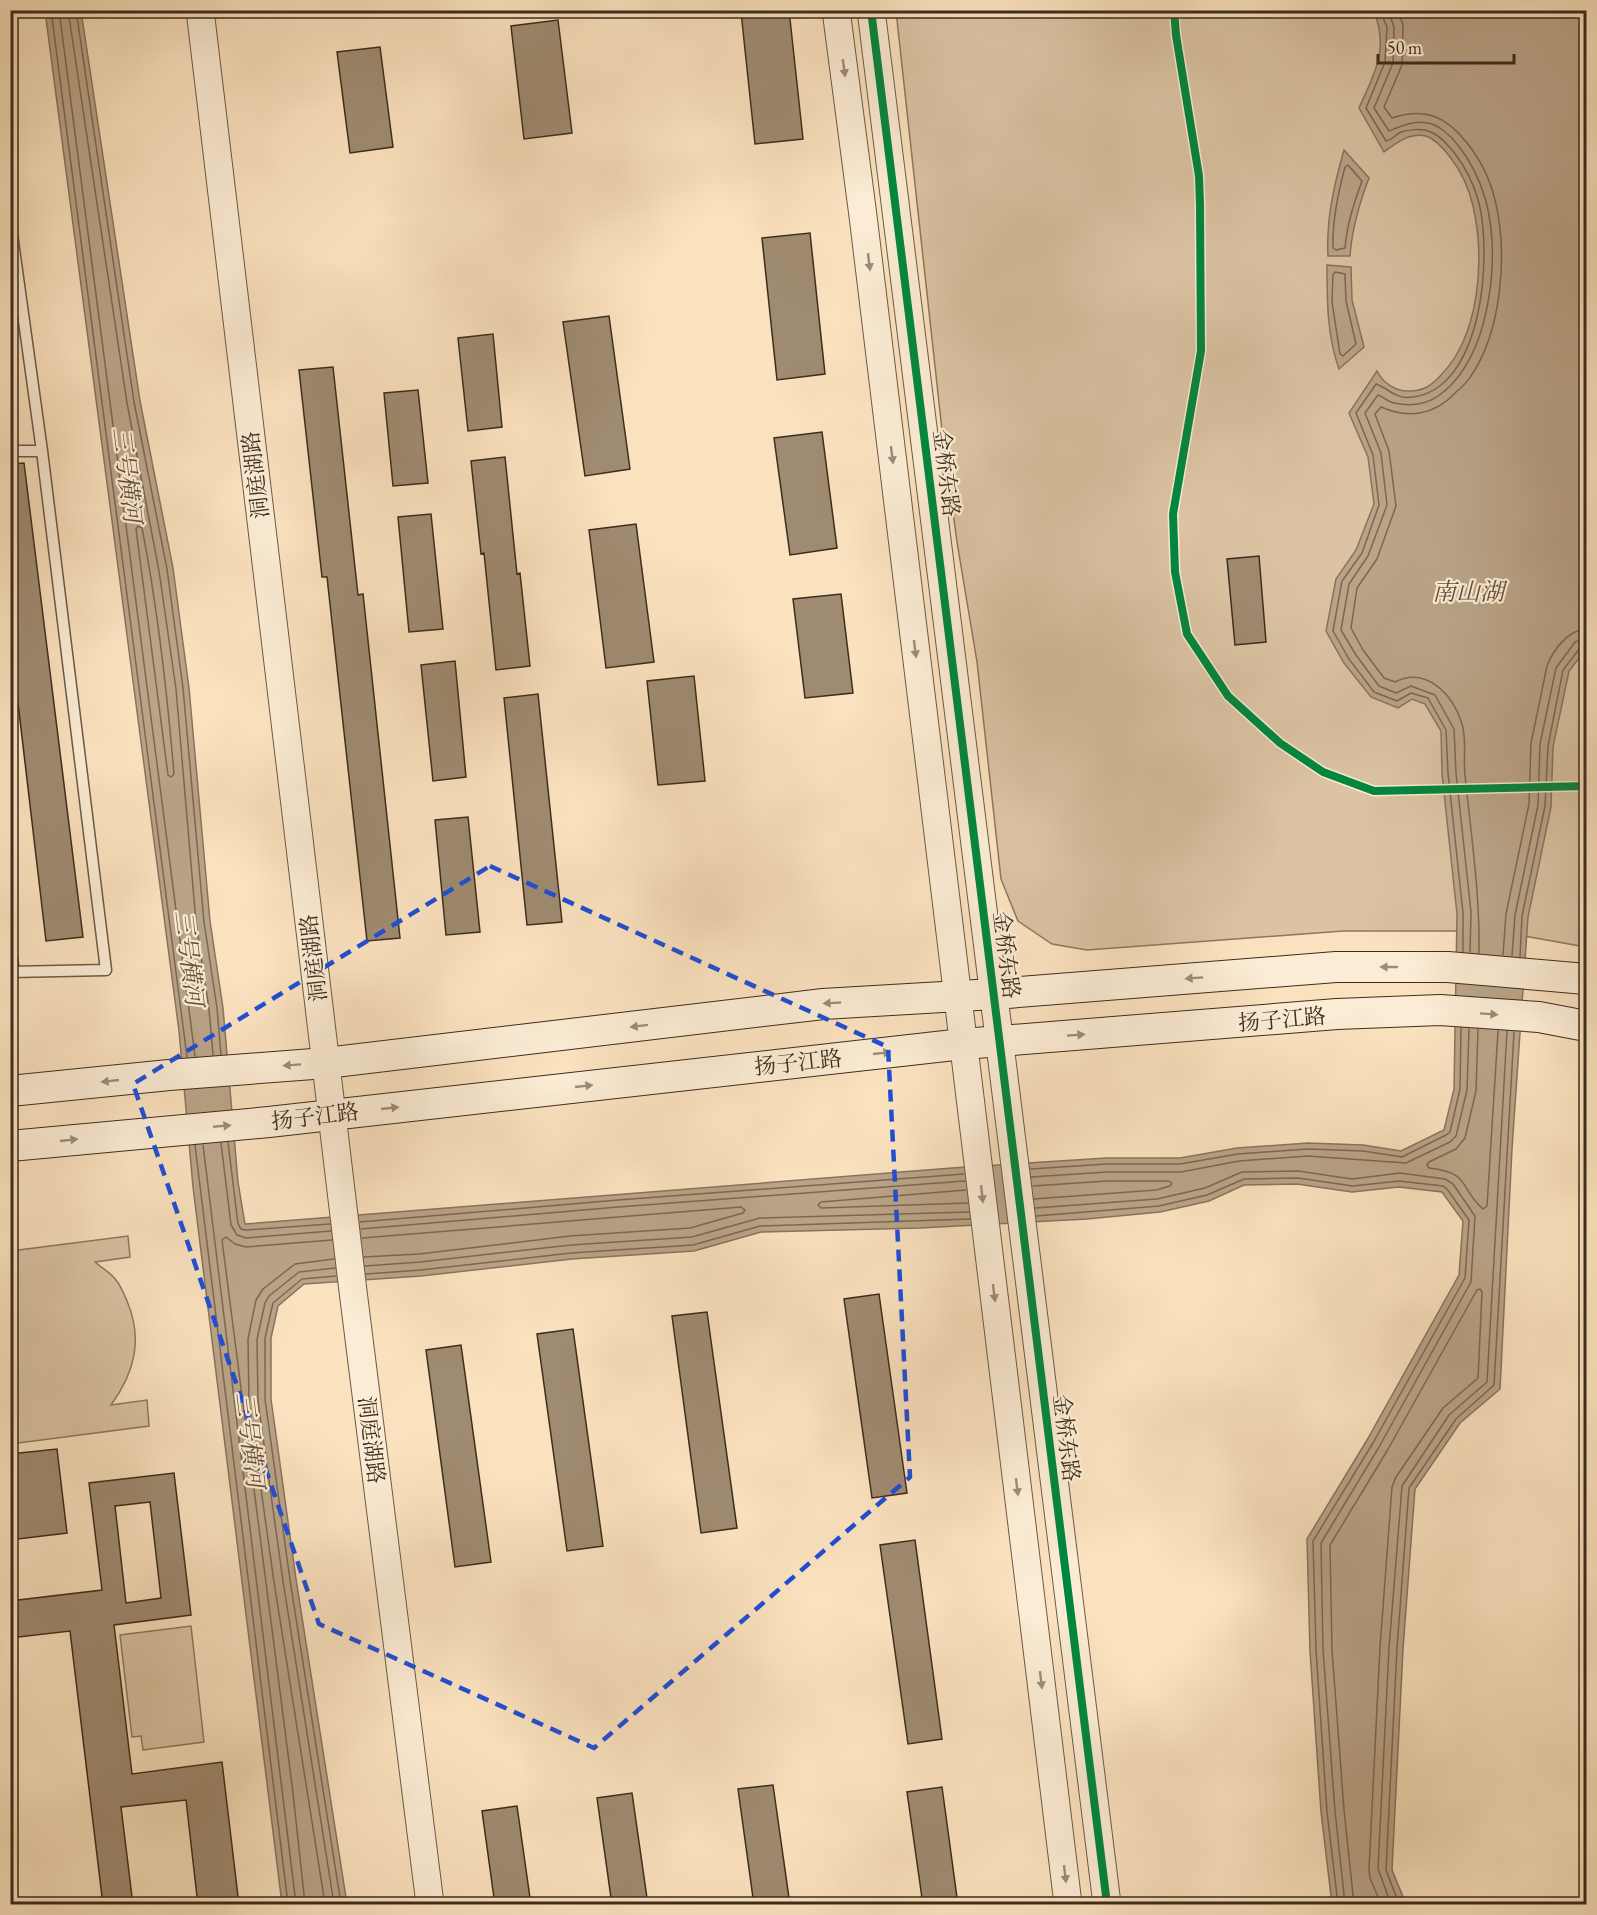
<svg xmlns="http://www.w3.org/2000/svg" width="1597" height="1915" font-family="'EB Garamond','Noto Serif SC',serif">
  <rect width="100%" height="100%" fill="#fbe2bf"/>
  <filter id="stains"><feTurbulence type="fractalNoise" baseFrequency=".00333" numOctaves="4"/><feColorMatrix values="0 0 0 0 .2 0 0 0 0 .09 0 0 0 0 .02 0 0 0 .5 -.17"/></filter>
  <radialGradient id="worn" r=".72"><stop offset=".6" stop-color="#630" stop-opacity="0"/><stop offset="1" stop-color="#630" stop-opacity=".3"/></radialGradient>
  <path fill="#dbc3a3" stroke="#8c7860" stroke-width="1.5" d="M896 11H1586V947L1524 936 1458 931H1343L1087 950 1052 944 1018 921 1001 879 977 662 957 542 942 430Z
    M128 1236 130 1257 95 1262C102 1268 111 1273 116 1280 121 1286 124 1294 127 1301 143 1339 135 1372 111 1405L147 1400 149 1426 11 1444V1251Z
    M191 1626 204 1742 143 1750 141 1736 132 1737 120 1635Z"/>
  <path fill="#baa488" stroke="#88745d" stroke-width="1.5" d="M45 11H81L140 401 173 568 189 688 210 921 223 1008 238 1182 245 1224 952 1168 1106 1158H1180L1237 1148 1308 1143 1363 1145 1401 1151 1444 1130 1454 1089 1457 914 1442 774 1441 731 1425 704 1412 699 1398 708 1371 697 1344 663 1326 631 1336 579 1356 550 1374 504 1368 457 1349 413 1377 371C1383 383 1396 392 1410 391 1424 391 1432 385 1441 375 1480 335 1485 258 1473 206 1469 188 1461 171 1450 157 1444 149 1435 139 1426 136 1410 132 1396 143 1384 152L1359 108C1375 72 1389 50 1374 11H1586V649L1569 671 1553 747 1551 807 1528 917 1512 1149 1500 1389 1460 1423 1415 1489 1403 1649 1392 1870 1406 1904H1332L1321 1812 1310 1651 1307 1539 1367 1440 1459 1275 1463 1221 1442 1192 1399 1187 1352 1192 1297 1184 1244 1185 1209 1201 1160 1212 1087 1219 920 1228 761 1232 694 1251 572 1259 421 1276 304 1284 278 1306 271 1338V1399L296 1579 347 1904H282L193 1187 179 1031Z
    M1344 150 1369 178C1359 204 1352 228 1350 256H1328C1326 220 1334 185 1344 150Z
    M1327 265 1351 267 1352 300 1364 347 1339 369C1327 336 1327 300 1327 265Z"/>
  <g fill="none" stroke-linecap="round" stroke-linejoin="round">
    <path stroke="#7b6852" stroke-width="1.5" d="M51 10 187 1057
      M59 10 195 1056
      M68 10 127 403 159 571 176 689 196 922 209 1009 213 1055
      M76 10 134 402 167 569 183 688 204 922 217 1008 221 1055
      M1380 10 1387 27 1385 62 1366 108 1386 141C1392 140 1395 135 1401 132 1407 130 1422 128 1428 131 1438 134 1446 143 1453 151 1465 166 1474 184 1479 203 1492 256 1483 388 1413 397 1396 400 1390 389 1376 384L1356 413 1373 455 1379 505 1362 553 1342 581 1333 631 1349 659 1374 692 1397 701 1411 693 1428 698 1446 730 1448 773 1463 913V952
      M1388 10 1394 27 1393 63 1374 108 1389 131C1401 126 1414 120 1428 123 1439 125 1451 136 1457 144 1471 161 1480 180 1486 201 1500 256 1491 342 1452 384 1435 402 1419 408 1394 403 1388 402 1384 397 1378 395L1365 413 1381 453 1387 505 1368 556 1349 584 1341 630 1356 655 1379 686 1396 693 1411 686 1435 695 1454 729 1456 773 1471 912 1470 952
      M1398 10 1403 25 1402 65 1384 107 1392 118C1425 107 1446 116 1467 143 1480 159 1490 179 1495 200 1508 253 1502 330 1471 376 1467 383 1461 388 1455 393 1435 415 1408 419 1381 407L1375 414 1389 451 1396 506 1377 559 1357 588 1351 628 1363 650 1384 678 1395 682C1427 666 1453 695 1462 724 1467 740 1463 759 1465 775 1471 834 1480 893 1479 953
      M1348 165 1362 181C1354 203 1347 224 1345 248L1336 250 1333 248C1332 221 1338 193 1345 167Z
      M1335 272 1345 274 1346 301 1356 344 1343 356 1340 354 1332 302 1333 275Z
      M138 526 142 528C158 609 167 691 174 774L171 777 168 775 136 529Z
      M1503 955 1506 914 1529 804 1531 743 1547 666C1553 650 1568 630 1586 629
      M1512 956 1515 915 1538 805 1540 744 1556 668 1575 642 1586 638
      M1520 957 1522 916 1545 806 1548 746 1563 670 1580 648 1586 646
      M1478 1029 1476 1091 1465 1138 1456 1149 1429 1162 1427 1165 1429 1168C1472 1173 1458 1187 1483 1209L1487 1206 1498 1031
      M228 1142 238 1224 241 1229 246 1230 330 1224
      M221 1143 231 1225 237 1235 246 1238 331 1231
      M195 1145 288 1904
      M203 1145 296 1904
      M1031 1169 1106 1164H1180L1238 1154 1308 1149 1363 1151 1402 1157 1446 1135 1450 1132 1460 1089 1461 1028
      M1031 1177 1107 1172H1181L1239 1161 1308 1156 1406 1163 1450 1142 1456 1136 1467 1090 1469 1029
      M1033 1186 1107 1181H1169L1172 1183 1170 1186 1156 1190 1034 1199
      M966 1190 821 1202 818 1205 821 1208 968 1203
      M1035 1208 1157 1199 1205 1188 1242 1172 1298 1171 1352 1179 1400 1173 1445 1179 1453 1184 1475 1216 1471 1282 1379 1447 1321 1543 1323 1650 1335 1811 1345 1904
      M1036 1216 1159 1206 1207 1195 1244 1179 1298 1178 1353 1186 1399 1181 1443 1186 1447 1189 1469 1220 1465 1278 1373 1443 1313 1541 1316 1650 1327 1812 1338 1904
      M360 1222 618 1200 964 1174
      M361 1229 618 1207 965 1181
      M362 1238 741 1207 745 1210 743 1213 690 1228 570 1236 419 1254 364 1257
      M365 1266 420 1262 571 1245 692 1237 760 1218 969 1212
      M366 1274 421 1270 571 1253 693 1245 760 1226 970 1219
      M336 1276 302 1279 273 1303 265 1338V1399L290 1580 341 1904
      M305 1904 293 1793 222 1240 226 1237 235 1244 246 1247 332 1240
      M325 1904 274 1582 249 1403 248 1339 256 1300 263 1289 295 1264 334 1259
      M334 1904 283 1581 258 1401 257 1339 265 1303 269 1296 299 1272 335 1268
      M1354 1904 1344 1810 1332 1650 1330 1545 1387 1451 1477 1290 1480 1289 1482 1292 1478 1378 1443 1408 1396 1477 1392 1487 1380 1647 1369 1869 1370 1878 1381 1904
      M1391 1904 1378 1869 1389 1648 1402 1486 1449 1415 1487 1382 1507 1031
      M1399 1904 1386 1870 1397 1648 1409 1488 1456 1419 1494 1385 1514 1032"/>
  </g>
  <path fill="#9f8b71" stroke="#3c2d1c" stroke-width="1.5" fill-rule="evenodd" d="M755 10H789L803 139 755 144 741 12Z
    M558 20 572 133 524 139 511 26Z
    M380 47 393 147 350 153 337 52Z
    M810 233 825 374 777 380 762 238Z
    M609 316 630 469 585 476 563 322Z
    M493 334 502 427 468 431 458 338Z
    M333 367 358 595 363 594 400 938 367 941 327 577H322L299 370Z
    M418 390 428 483 393 486 384 393Z
    M822 432 837 548 790 555 774 438Z
    M505 457 517 574 520 573 530 666 496 670 484 553 481 554 471 461Z
    M24 463 83 937 46 941 10 635V464Z
    M431 514 443 629 409 632 398 517Z
    M636 524 654 662 606 668 589 530Z
    M1259 556 1266 642 1235 645 1227 559Z
    M841 594 853 693 805 698 793 599Z
    M455 661 466 777 433 781 421 665Z
    M694 676 705 781 658 785 647 681Z
    M538 694 562 922 527 925 504 698Z
    M468 817 480 932 446 935 435 820Z
    M879 1294 907 1493 872 1498 844 1299Z
    M707 1312 737 1528 701 1533 672 1316Z
    M573 1329 603 1546 567 1551 537 1334Z
    M461 1345 491 1562 455 1567 426 1350Z
    M57 1449 67 1533 10 1540V1454Z
    M174 1473 191 1615 114 1625 132 1774 222 1762 239 1905H198L186 1800 121 1807 133 1905H103L70 1631 10 1638V1601L102 1590 89 1483ZM150 1502 161 1598 126 1603 115 1506Z
    M915 1540 942 1739 908 1744 880 1545Z
    M773 1785 790 1905H754L738 1789Z
    M942 1787 958 1905H923L907 1792Z
    M632 1793 648 1905H612L597 1798Z
    M517 1806 531 1905H495L482 1811Z"/>
  <g fill="none" stroke-linecap="round" stroke-linejoin="round">
    <defs>
      <path id="service" d="M10 220 42 451H10
        M10 945 14 972
        M10 972 106 970 42 451"/>
      <path id="tertiary" d="M200 10 353 1291 430 1904
        M836 10 863 216 1068 1904
        M871 10 1107 1904"/>
      <path id="secondary" d="M10 1091 169 1075 326 1063 823 1004 994 994 1336 967H1448L1586 979
        M10 1146 269 1122 963 1044 1337 1014 1440 1010 1539 1017 1586 1026"/>
    </defs>
    <use href="#service" stroke="#6c5a45" stroke-width="13"/>
    <use href="#tertiary" stroke="#6c5a45" stroke-width="29"/>
    <use href="#secondary" stroke="#3c2d1c" stroke-width="32"/>
    <use href="#service" stroke="#fcecd5" stroke-width="10"/>
    <use href="#tertiary" stroke="#fcecd5" stroke-width="27"/>
    <use href="#secondary" stroke="#fcecd5" stroke-width="30"/>
    <defs>
      <path id="cycleway" d="M871 10 1107 1904
        M1174 10 1176 35 1199 176 1200 205 1201 351 1173 514 1175 572 1187 634 1228 696 1280 743 1323 772 1374 791 1586 786"/>
    </defs>
    <use href="#cycleway" stroke="#fcecd5" stroke-width="11"/>
    <use href="#cycleway" stroke="#00873e" stroke-width="8"/>
  </g>
  <defs><path id="oneway-solid" d="M-6-.8H1V-3.2L6.5 0L1 3.2V.8H-6Z" transform="scale(1.5)"/></defs>
  <g fill="#9c8c78">
    <use href="#oneway-solid" transform="translate(844 68) rotate(82)"/>
    <use href="#oneway-solid" transform="translate(869 262) rotate(83)"/>
    <use href="#oneway-solid" transform="translate(892 455) rotate(83)"/>
    <use href="#oneway-solid" transform="translate(915 649) rotate(83)"/>
    <use href="#oneway-solid" transform="translate(1389 967) rotate(180)"/>
    <use href="#oneway-solid" transform="translate(1194 978) rotate(176)"/>
    <use href="#oneway-solid" transform="translate(832 1003) rotate(177)"/>
    <use href="#oneway-solid" transform="translate(1489 1014) rotate(4)"/>
    <use href="#oneway-solid" transform="translate(639 1026) rotate(173)"/>
    <use href="#oneway-solid" transform="translate(1076 1035) rotate(-4)"/>
    <use href="#oneway-solid" transform="translate(882 1053) rotate(-6)"/>
    <use href="#oneway-solid" transform="translate(292 1065) rotate(176)"/>
    <use href="#oneway-solid" transform="translate(110 1081) rotate(174)"/>
    <use href="#oneway-solid" transform="translate(584 1086) rotate(-6)"/>
    <use href="#oneway-solid" transform="translate(390 1108) rotate(-6)"/>
    <use href="#oneway-solid" transform="translate(222 1126) rotate(-5)"/>
    <use href="#oneway-solid" transform="translate(69 1140) rotate(-6)"/>
    <use href="#oneway-solid" transform="translate(982 1194) rotate(84)"/>
    <use href="#oneway-solid" transform="translate(994 1293) rotate(83)"/>
    <use href="#oneway-solid" transform="translate(1017 1487) rotate(83)"/>
    <use href="#oneway-solid" transform="translate(1041 1680) rotate(83)"/>
    <use href="#oneway-solid" transform="translate(1065 1874) rotate(83)"/>
  </g>
  <path fill="none" stroke="#1d4ed8" stroke-width="4.5" stroke-dasharray="12 8" stroke-linejoin="round" d="M490 866 888 1047 910 1477 594 1748 319 1624 133 1084Z"/>
  <g text-anchor="middle" stroke-width="4.5" stroke-linejoin="round" paint-order="stroke">
    <g font-size="22" fill="#3c2d1c" stroke="#fcecd5">
      <text transform="translate(947 473) rotate(83)" y="8">金桥东路</text>
      <text transform="translate(255 475) rotate(-97)" y="8">洞庭湖路</text>
      <text transform="translate(1007 955) rotate(83)" y="8">金桥东路</text>
      <text transform="translate(313 958) rotate(-97)" y="8">洞庭湖路</text>
      <text transform="translate(1282 1019) rotate(-5)" y="8">扬子江路</text>
      <text transform="translate(798 1062) rotate(-6)" y="8">扬子江路</text>
      <text transform="translate(315 1116) rotate(-7)" y="8">扬子江路</text>
      <text transform="translate(1067 1438) rotate(83)" y="8">金桥东路</text>
      <text transform="translate(372 1440) rotate(83)" y="8">洞庭湖路</text>
    </g>
    <g font-size="24" font-style="italic" fill="#62513c" stroke="#fcecd5">
      <text transform="translate(127 475) rotate(83)" y="8">三号横河</text>
      <text x="1468" y="600">南山湖</text>
      <text transform="translate(189 958) rotate(83)" y="8">三号横河</text>
      <text transform="translate(250 1440) rotate(83)" y="8">三号横河</text>
    </g>
  </g>
  <rect width="1597" height="1915" fill="none" stroke="#fbe2bf" stroke-width="36"/>
  <rect x="12" y="12" width="1573" height="1891" fill="none" stroke="#3c2d1c" stroke-width="3"/>
  <rect x="18" y="18" width="1561" height="1879" fill="none" stroke="#3c2d1c" stroke-width="1.5"/>
  <path d="M1378 54v9h136v-9" fill="none" stroke="#3c2d1c" stroke-width="3"/>
  <text x="1387" y="54" font-size="18" fill="#3c2d1c" stroke="#fcecd5" stroke-width="4.5" paint-order="stroke">50 m</text>
  <rect width="100%" height="100%" filter="url(#stains)"/>
  <rect width="100%" height="100%" fill="url(#worn)"/>
</svg>
